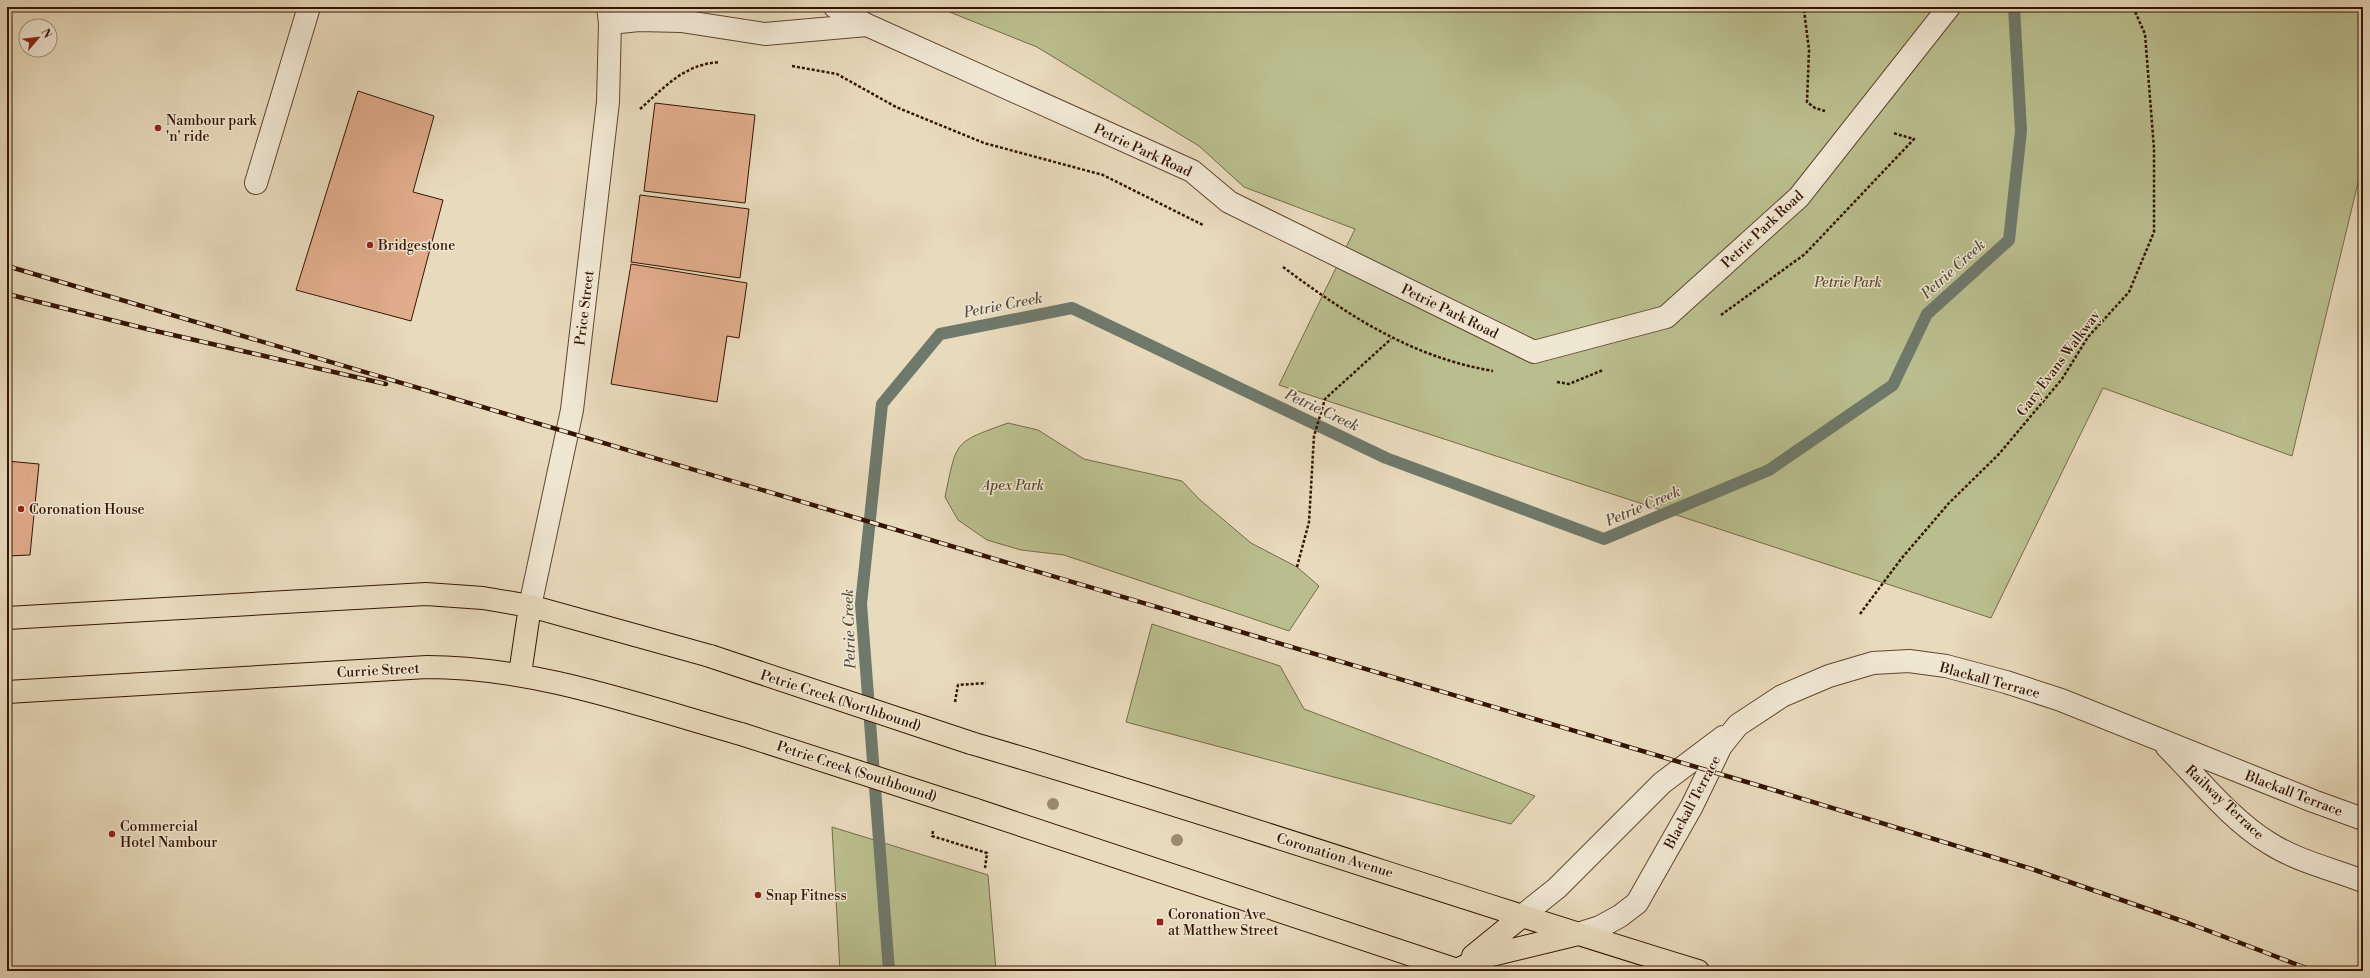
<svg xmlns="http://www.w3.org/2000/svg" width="2370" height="978" font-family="'Libre Bodoni',serif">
  <rect width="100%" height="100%" fill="#e8dabc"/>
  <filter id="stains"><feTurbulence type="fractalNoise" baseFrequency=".005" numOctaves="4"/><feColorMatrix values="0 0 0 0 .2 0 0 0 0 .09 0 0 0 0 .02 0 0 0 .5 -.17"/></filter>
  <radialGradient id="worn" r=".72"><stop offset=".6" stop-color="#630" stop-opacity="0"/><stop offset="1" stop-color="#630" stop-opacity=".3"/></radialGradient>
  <path fill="#babe8e" stroke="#776a48" d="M937 7H2363V162L2292 456 2103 388 1991 618 1279 385 1355 229 1244 187 1199 146 1037 47Z
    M1008 423 1038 430 1084 459 1182 481 1199 499 1251 543 1297 567 1319 586 1289 631 1064 555 1021 550 987 540 958 520 945 497C957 440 953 443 1008 423Z
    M1152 624 1280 666 1304 709 1535 796 1511 824 1126 722Z
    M832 827 988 875 996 971H840Z"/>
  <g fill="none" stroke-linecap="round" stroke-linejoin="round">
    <path stroke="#6f796b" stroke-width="12" d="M889 971 861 604 882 404 940 334 1072 308 1386 458 1604 539 1769 470 1893 385 1927 314 2009 240 2021 131 2014 7"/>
  </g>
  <path fill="#e1ac8c" stroke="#341502" d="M358 91 434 116 413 192 443 200 411 321 296 290Z
    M655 103 755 115 745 203 644 191Z
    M640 195 749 209 740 278 631 262Z
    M631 264 747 283 739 338 727 336 717 402 611 384Z
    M7 461 39 464 30 555 7 556Z"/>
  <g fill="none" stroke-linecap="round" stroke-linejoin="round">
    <defs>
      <path id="minor" d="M835 7 867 25 1192 171 1229 202 1534 352 1666 317 1799 197 1949 7
        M610 23 639 20 681 21 765 34 867 25
        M256 183 309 7
        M530 606 572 410 608 102 610 23 608 7
        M2167 747C2199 779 2230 819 2269 843 2297 861 2332 869 2363 881
        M1522 916 1557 888 1662 783 1723 737
        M1578 934 1600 927 1620 916 1637 903 1692 806 1721 746 1738 725 1782 696 1829 676 1873 663 1909 661 1946 666 2006 682 2061 700 2313 801 2363 819"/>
      <path id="major" d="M7 618 426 594 483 598 530 606 710 656
        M520 674 530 606
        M7 692 427 667C534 667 638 705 741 734
        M971 743C1215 814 1455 897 1698 971
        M973 809 1460 971
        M1473 956 1522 916
        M1457 970 1483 957 1578 934"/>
    </defs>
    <use href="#minor" stroke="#614630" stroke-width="24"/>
    <use href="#major" stroke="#341502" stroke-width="24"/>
    <path stroke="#341502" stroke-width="2.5" stroke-dasharray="3 2" stroke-linecap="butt" d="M1800 7 1804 10 1809 50 1807 102 1815 108 1825 111
      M792 66 837 74 896 107 984 143 1103 175 1203 225
      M640 109C665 87 684 64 720 62
      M1283 267C1349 316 1411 357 1493 371
      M1721 315 1805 254 1914 139 1893 133
      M1557 382 1569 384 1603 370
      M1297 567 1309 522 1314 436 1325 399 1391 339
      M1860 614 1901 559 1949 503 1999 454 2062 379 2088 337 2129 292 2154 232V149L2145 34 2133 7
      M955 702 958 685 986 683
      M933 831 932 836 987 853 985 868"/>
    <use href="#minor" stroke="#f0e7d3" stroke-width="22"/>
    <use href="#major" stroke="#e8dabc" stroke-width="22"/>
    <defs>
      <path id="rail" d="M7 266 1767 788 2035 870 2188 923 2314 971
        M7 294 147 329 386 384"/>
    </defs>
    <use href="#rail" stroke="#341502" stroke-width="4.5"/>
    <use href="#rail" stroke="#f0e7d3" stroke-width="3" stroke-dasharray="9" stroke-linecap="butt"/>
    <defs>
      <path id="major-bridge" d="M710 656 971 743
        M741 734 973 809"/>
    </defs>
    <use href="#major-bridge" stroke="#341502" stroke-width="24" stroke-linecap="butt"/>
    <use href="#major-bridge" stroke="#e8dabc" stroke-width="22"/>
  </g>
  <g fill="#9b8a6d">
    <circle cx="1053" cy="804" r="6"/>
    <circle cx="1177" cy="840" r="6"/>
  </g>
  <g fill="#8f2418" stroke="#f0e7d3" stroke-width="1.5">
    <circle cx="158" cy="128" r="4"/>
    <circle cx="370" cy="245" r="4"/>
    <circle cx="21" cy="509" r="4"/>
    <circle cx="112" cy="834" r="4"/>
    <circle cx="758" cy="895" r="4"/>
    <rect x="1156" y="918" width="8" height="8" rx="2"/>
  </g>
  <g text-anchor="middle" stroke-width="3" stroke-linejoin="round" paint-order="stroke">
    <g font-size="14" fill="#341502" stroke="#f0e7d3" text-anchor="start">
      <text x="166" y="125">Nambour park<tspan x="166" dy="16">'n' ride</tspan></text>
      <text x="378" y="250">Bridgestone</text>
      <text x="29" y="514">Coronation House</text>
      <text x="120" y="831">Commercial<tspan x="120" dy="16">Hotel Nambour</tspan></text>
      <text x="766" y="900">Snap Fitness</text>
      <text x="1168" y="919">Coronation Ave<tspan x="1168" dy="16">at Matthew Street</tspan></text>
    </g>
    <g font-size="14" fill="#341502" stroke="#f0e7d3">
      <text transform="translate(1143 150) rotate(25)" y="5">Petrie Park Road</text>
      <text transform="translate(1762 229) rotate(-43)" y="5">Petrie Park Road</text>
      <text transform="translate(584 308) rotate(-83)" y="5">Price Street</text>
      <text transform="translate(1450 311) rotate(26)" y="5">Petrie Park Road</text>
      <text transform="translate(2058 363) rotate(-53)" y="5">Gary Evans Walkway</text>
      <text transform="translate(378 670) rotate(-3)" y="5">Currie Street</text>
      <text transform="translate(1990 680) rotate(15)" y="5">Blackall Terrace</text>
      <text transform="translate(841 700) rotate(18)" y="5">Petrie Creek (Northbound)</text>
      <text transform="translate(857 771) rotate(18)" y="5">Petrie Creek (Southbound)</text>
      <text transform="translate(2294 793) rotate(21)" y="5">Blackall Terrace</text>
      <text transform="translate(1692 802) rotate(-62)" y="5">Blackall Terrace</text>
      <text transform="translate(2225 802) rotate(43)" y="5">Railway Terrace</text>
      <text transform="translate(1335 855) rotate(17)" y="5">Coronation Avenue</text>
    </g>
    <g font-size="14" font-style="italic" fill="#5c482c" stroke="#f0e7d3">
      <text x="1848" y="287">Petrie Park</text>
      <text x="1013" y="490">Apex Park</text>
    </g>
    <g font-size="15" font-style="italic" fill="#574f3f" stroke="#f0e7d3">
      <text transform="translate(1953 269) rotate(-42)" y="5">Petrie Creek</text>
      <text transform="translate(1003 305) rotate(-11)" y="5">Petrie Creek</text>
      <text transform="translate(1322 410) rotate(25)" y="5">Petrie Creek</text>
      <text transform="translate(1643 506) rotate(-23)" y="5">Petrie Creek</text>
      <text transform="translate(849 629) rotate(-92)" y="5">Petrie Creek</text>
    </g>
  </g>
  <rect width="2370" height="978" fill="none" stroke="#e8dabc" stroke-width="24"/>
  <rect x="8" y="8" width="2354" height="962" fill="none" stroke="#341502" stroke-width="2"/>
  <rect x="12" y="12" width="2346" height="954" fill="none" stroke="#341502"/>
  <g transform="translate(38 38) rotate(62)"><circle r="19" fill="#f0e7d3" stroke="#a5937f"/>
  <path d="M0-3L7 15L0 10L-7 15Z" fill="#8f2418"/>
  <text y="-6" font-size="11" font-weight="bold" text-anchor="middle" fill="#341502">N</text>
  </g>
  <rect width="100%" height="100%" filter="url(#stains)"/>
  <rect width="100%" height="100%" fill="url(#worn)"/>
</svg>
